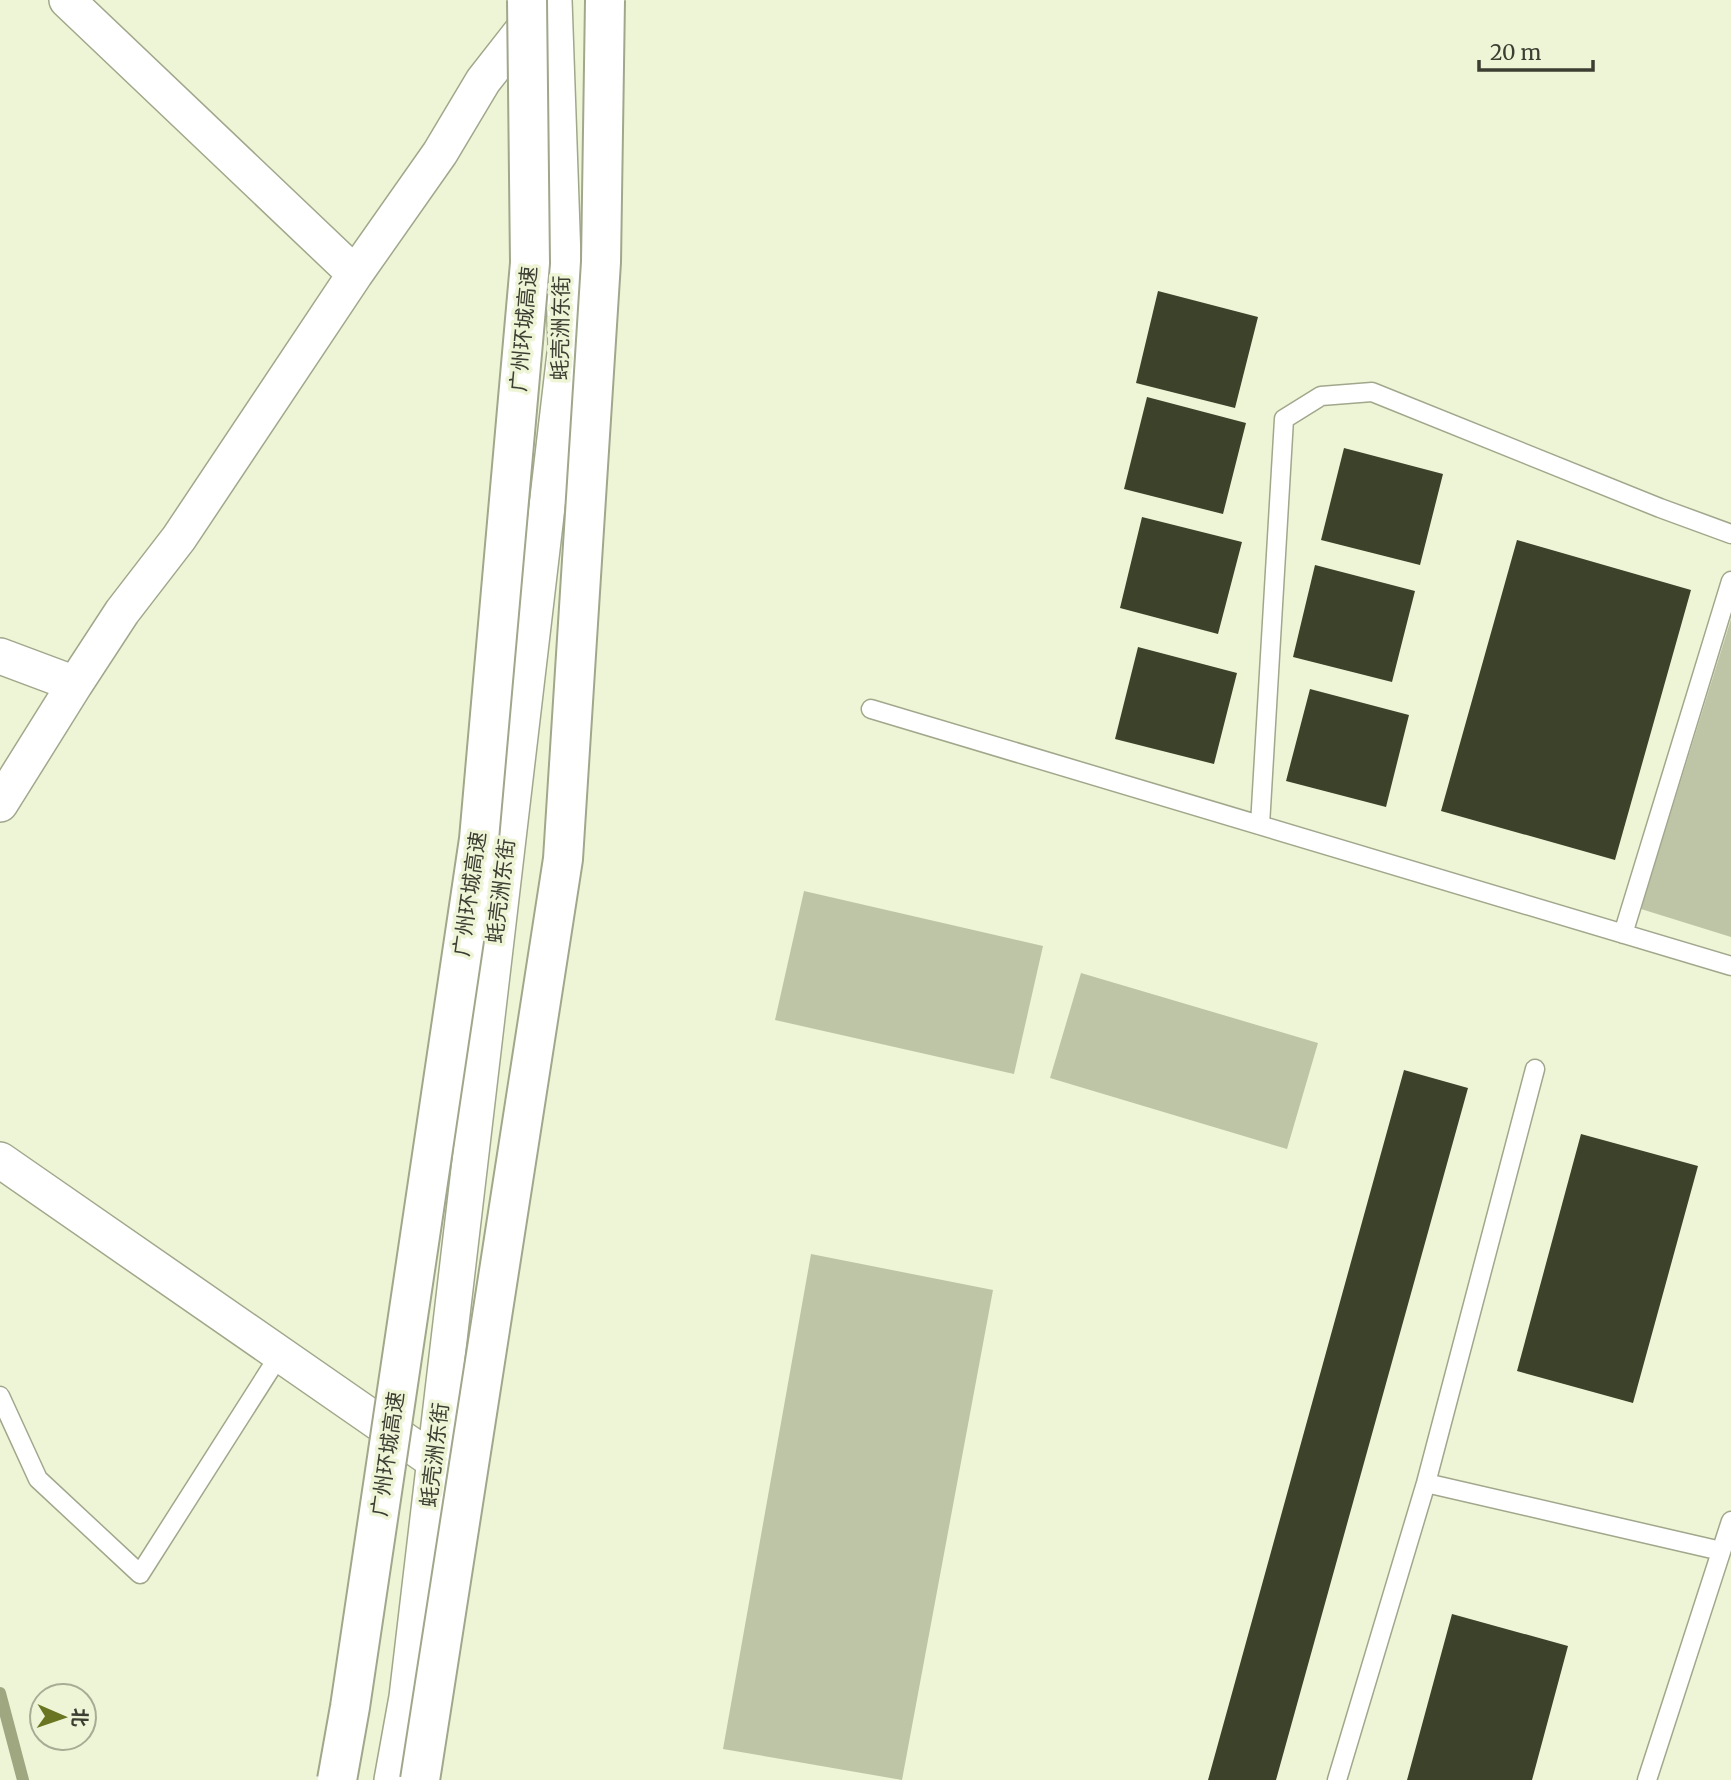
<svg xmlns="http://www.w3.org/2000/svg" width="1731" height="1780" font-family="Merriweather,'Noto Sans SC',serif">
  <rect width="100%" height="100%" fill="#eef5d7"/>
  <path fill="#bec5a7" d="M1731 619V937L1641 909Z
    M804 891 1043 946 1014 1074 775 1020Z
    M1081 973 1318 1043 1287 1149 1050 1078Z
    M811 1254 993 1290 902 1780 723 1749Z"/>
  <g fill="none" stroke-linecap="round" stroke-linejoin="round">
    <path stroke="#9fa780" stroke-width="12" d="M0 1693 23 1780"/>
  </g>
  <path fill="#3d422a" d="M1158 291 1258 317 1235 408 1136 383Z
    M1147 397 1246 423 1223 514 1124 489Z
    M1344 448 1443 474 1420 565 1321 540Z
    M1142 517 1242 542 1218 634 1120 608Z
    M1517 540 1691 590 1615 860 1441 811Z
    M1315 565 1415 591 1392 682 1293 657Z
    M1138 647 1237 673 1214 764 1115 739Z
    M1310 689 1409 715 1386 807 1286 781Z
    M1404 1070 1468 1088 1276 1780H1208Z
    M1581 1134 1698 1166 1633 1403 1517 1371Z
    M1452 1614 1568 1646 1532 1780H1407Z"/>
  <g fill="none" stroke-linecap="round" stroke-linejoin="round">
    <defs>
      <path id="lane" d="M871 709 1731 966
        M1260 825 1284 419 1321 396 1372 392 1660 508 1731 534
        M1623 934 1731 581
        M0 1396 38 1479 140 1574 280 1354
        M1426 1483 1721 1551
        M1337 1780 1426 1483 1535 1069
        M1647 1780 1731 1521"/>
      <path id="street" d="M67 0 355 274
        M0 656 75 684 122 612 179 538 355 274 440 153 483 81 537 12
        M0 804 75 684
        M0 1160 434 1461
        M392 1780 407 1697 566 345 554 0"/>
    </defs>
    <use href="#lane" stroke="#a0a78b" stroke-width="21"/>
    <use href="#street" stroke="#a0a78b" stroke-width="38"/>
    <use href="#lane" stroke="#fff" stroke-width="18"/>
    <use href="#street" stroke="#fff" stroke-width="35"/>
    <defs>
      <path id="highway-bridge" d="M337 1780 350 1707 479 839 530 263 527 0
        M420 1780 563 859 601 262 605 0"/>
    </defs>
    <use href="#highway-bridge" stroke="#a0a78b" stroke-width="42" stroke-linecap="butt"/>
    <use href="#highway-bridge" stroke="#fff" stroke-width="38"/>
  </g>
  <g text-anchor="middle" stroke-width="7" stroke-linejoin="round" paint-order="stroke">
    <g font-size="21" fill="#3c3e32" stroke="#eef5d7">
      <text transform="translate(561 328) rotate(-89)" y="7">蚝壳洲东街</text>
      <text transform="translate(524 329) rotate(-85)" y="7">广州环城高速</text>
      <text transform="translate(501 891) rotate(-83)" y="7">蚝壳洲东街</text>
      <text transform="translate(470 894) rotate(-82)" y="7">广州环城高速</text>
      <text transform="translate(388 1454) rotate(-82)" y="7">广州环城高速</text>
      <text transform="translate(435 1455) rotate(-83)" y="7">蚝壳洲东街</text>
    </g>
  </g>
  <g transform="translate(63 1717) rotate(92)"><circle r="33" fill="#eef5d7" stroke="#a7ac95" stroke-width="2"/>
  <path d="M0-5L12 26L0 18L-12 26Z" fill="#697520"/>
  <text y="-10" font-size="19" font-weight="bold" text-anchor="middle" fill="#3c3e32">北</text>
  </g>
  <path d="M1479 60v10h114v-10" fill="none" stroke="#3c3e32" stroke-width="3.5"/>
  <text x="1490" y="60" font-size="21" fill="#3c3e32" stroke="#eef5d7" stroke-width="5" paint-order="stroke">20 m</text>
</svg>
